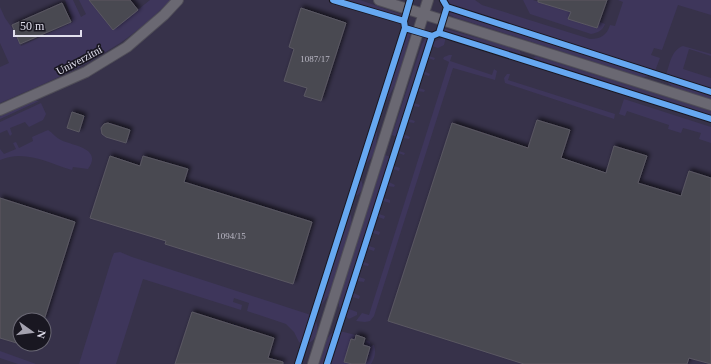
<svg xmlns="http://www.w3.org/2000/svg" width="711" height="364" font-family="Georgia,serif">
  <defs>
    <filter id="shadow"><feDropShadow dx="2.5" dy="-2.5" stdDeviation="2" flood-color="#0009"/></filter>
  </defs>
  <rect width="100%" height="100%" fill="#34323d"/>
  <path fill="#37324a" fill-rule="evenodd" d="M0 0H711V364H0ZM20 320H44V344H20Z"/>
  <path fill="#3e365b" d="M65 0H73L81 17 86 14 79 0H89L113 30 150 0H171C152 18 134 35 112 48 77 71 38 86 0 103V67L9 63 0 43V7L5 18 10 25 21 46 73 22Z
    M342 0H360L403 15 398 18Z
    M446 0H475L482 5 590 39C601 39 607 35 610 25L615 26 623 2 618 0H711V15L678 5 662 50 654 48 651 55 660 58 655 71 451 7 447 4Z
    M523 0H533L571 12 569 19 597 28 600 22 605 24C603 30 598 33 591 34L530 14Z
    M450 10 453 11 652 75 645 77H641L454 17 447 13Z
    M442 28 518 49 520 51 521 57 444 33 442 31Z
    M411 32 397 82 387 99 385 98V95L403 39 405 35Z
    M426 37 428 41 397 137 392 135 422 44Z
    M445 37H446L444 45 438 48 432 46 429 56 435 58 434 60 428 58 424 71 430 74 429 76 423 74 419 88 425 90 424 92 418 91 414 103 420 105 419 107 413 106 409 119 415 121 414 123 408 122 404 134 410 137 409 139 403 138 399 151 405 153 404 155 398 153 394 166 400 168 399 171 393 169 389 182 395 185 394 187 388 186 384 198 390 200V203L383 201 379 214 385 216 384 219 378 217 374 230 380 232 379 235 373 233 369 246 375 248 374 251 368 249 364 262 369 264 368 266 363 265 359 277 365 279 364 282 357 281 354 293 360 296 359 299 352 297 349 309 357 312V315L349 319 345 316 346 313 433 42Z
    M683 46 711 54V56L689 49 683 69 711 78V89L666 75C670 64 671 50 683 46Z
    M449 55H452L450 61 492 75 494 69 497 71 495 80 453 68 374 316 370 321 365 322 356 321 362 313 369 315 449 62 443 59 444 57Z
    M536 56 711 111V117L530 60Z
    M507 74H510L508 80 615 114 614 119 505 83 504 78Z
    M666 80 711 94V100C698 96 673 92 666 80Z
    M624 99 711 127V143L699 139 701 133 683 128 681 133 668 129 669 125 627 111 625 116 619 114Z
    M33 101H39L0 119V116Z
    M41 103 46 114 43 120 29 127 25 122 10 128 12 134 10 136 7 130 0 133V122Z
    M48 130C53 133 56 138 61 140 73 146 103 148 88 169L73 167 72 170C48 163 25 149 0 160V149L4 154 16 149 13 143 16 142 19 148 33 141 32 137Z
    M374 132H377C376 145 377 157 364 164Z
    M385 155 391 157 341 312 339 305V298Z
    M359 177C366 187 363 193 352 198Z
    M348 211 351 216 352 225 329 295 322 304 319 305Z
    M120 252 132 257 311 315 302 344 299 342 294 332 286 324 247 311 249 303 234 298 233 302 242 305 241 310 143 279 116 364H79L112 258 114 253Z
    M314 318C321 328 317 341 306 344Z
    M335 331 325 364H319C322 353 324 337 335 331Z
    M339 332H344L355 335 354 340 351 339 345 362 352 364H329Z
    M366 340 370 342 371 346 374 345C376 352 375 358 371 364H365L364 345Z
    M0 351 36 364H18L0 358Z"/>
  <path fill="#4a4851" stroke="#5a5862" filter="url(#shadow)" d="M89 0H130L138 10 113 30Z
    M538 0H607L597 28 568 19 571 12 538 2Z
    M62 3 71 22 20 44 12 25Z
    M301 8 346 23 321 101 304 96 307 88 284 81 294 49 289 47Z
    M72 112 84 116 79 132 67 128Z
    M537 120 570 130 561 158 606 173 614 146 647 156 638 183 681 196 689 171 711 178V364L689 358 687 364H524L388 321 452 123 528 148Z
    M108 123 130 130 126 143 106 137 102 134 101 128 104 124Z
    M110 156 140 166 143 156 188 169 184 182 312 222 293 284 165 244 166 241 90 218Z
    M0 198 75 222 44 320H20V344L0 338Z
    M192 312 274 338 268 358 283 362V364H175Z
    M356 335 365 338 363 345 370 347 365 364H352L344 362 351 339 355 340Z"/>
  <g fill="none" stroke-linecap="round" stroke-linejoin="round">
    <defs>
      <path id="street" d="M379 0 711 105
        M0 110 86 72 127 47 164 15 178 0
        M313 364 428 0"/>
    </defs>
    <use href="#street" stroke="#504e58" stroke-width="12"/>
    <use href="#street" stroke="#6a6872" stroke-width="10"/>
    <defs>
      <path id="cycleway" d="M333 0 404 21
        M443 0 447 7 711 92
        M405 28 432 36 439 33 447 7
        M439 33 711 119
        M298 364 405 28 404 21 410 0
        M327 364 432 36"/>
    </defs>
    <use href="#cycleway" stroke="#191721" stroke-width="8"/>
    <use href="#cycleway" stroke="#66a8f1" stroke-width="6"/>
  </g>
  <g text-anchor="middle" stroke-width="3.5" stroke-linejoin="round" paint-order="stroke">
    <g font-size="9" fill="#bbb9c6">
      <text x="315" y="62">1087/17</text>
      <text x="231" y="239">1094/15</text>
    </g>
    <g font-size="11" fill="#e1dfed" stroke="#191721">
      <text transform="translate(79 60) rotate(-28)" y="4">Univerzitní</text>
    </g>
  </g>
  <g transform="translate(32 332) rotate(104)"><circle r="19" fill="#191721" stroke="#696773"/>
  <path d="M0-3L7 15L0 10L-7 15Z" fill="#a4a2af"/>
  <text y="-6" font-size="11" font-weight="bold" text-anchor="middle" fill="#e1dfed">N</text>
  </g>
  <path d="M14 30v6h67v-6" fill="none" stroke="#e1dfed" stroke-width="2"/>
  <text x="20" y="30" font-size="12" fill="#e1dfed" stroke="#191721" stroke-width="3" paint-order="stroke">50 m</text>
</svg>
